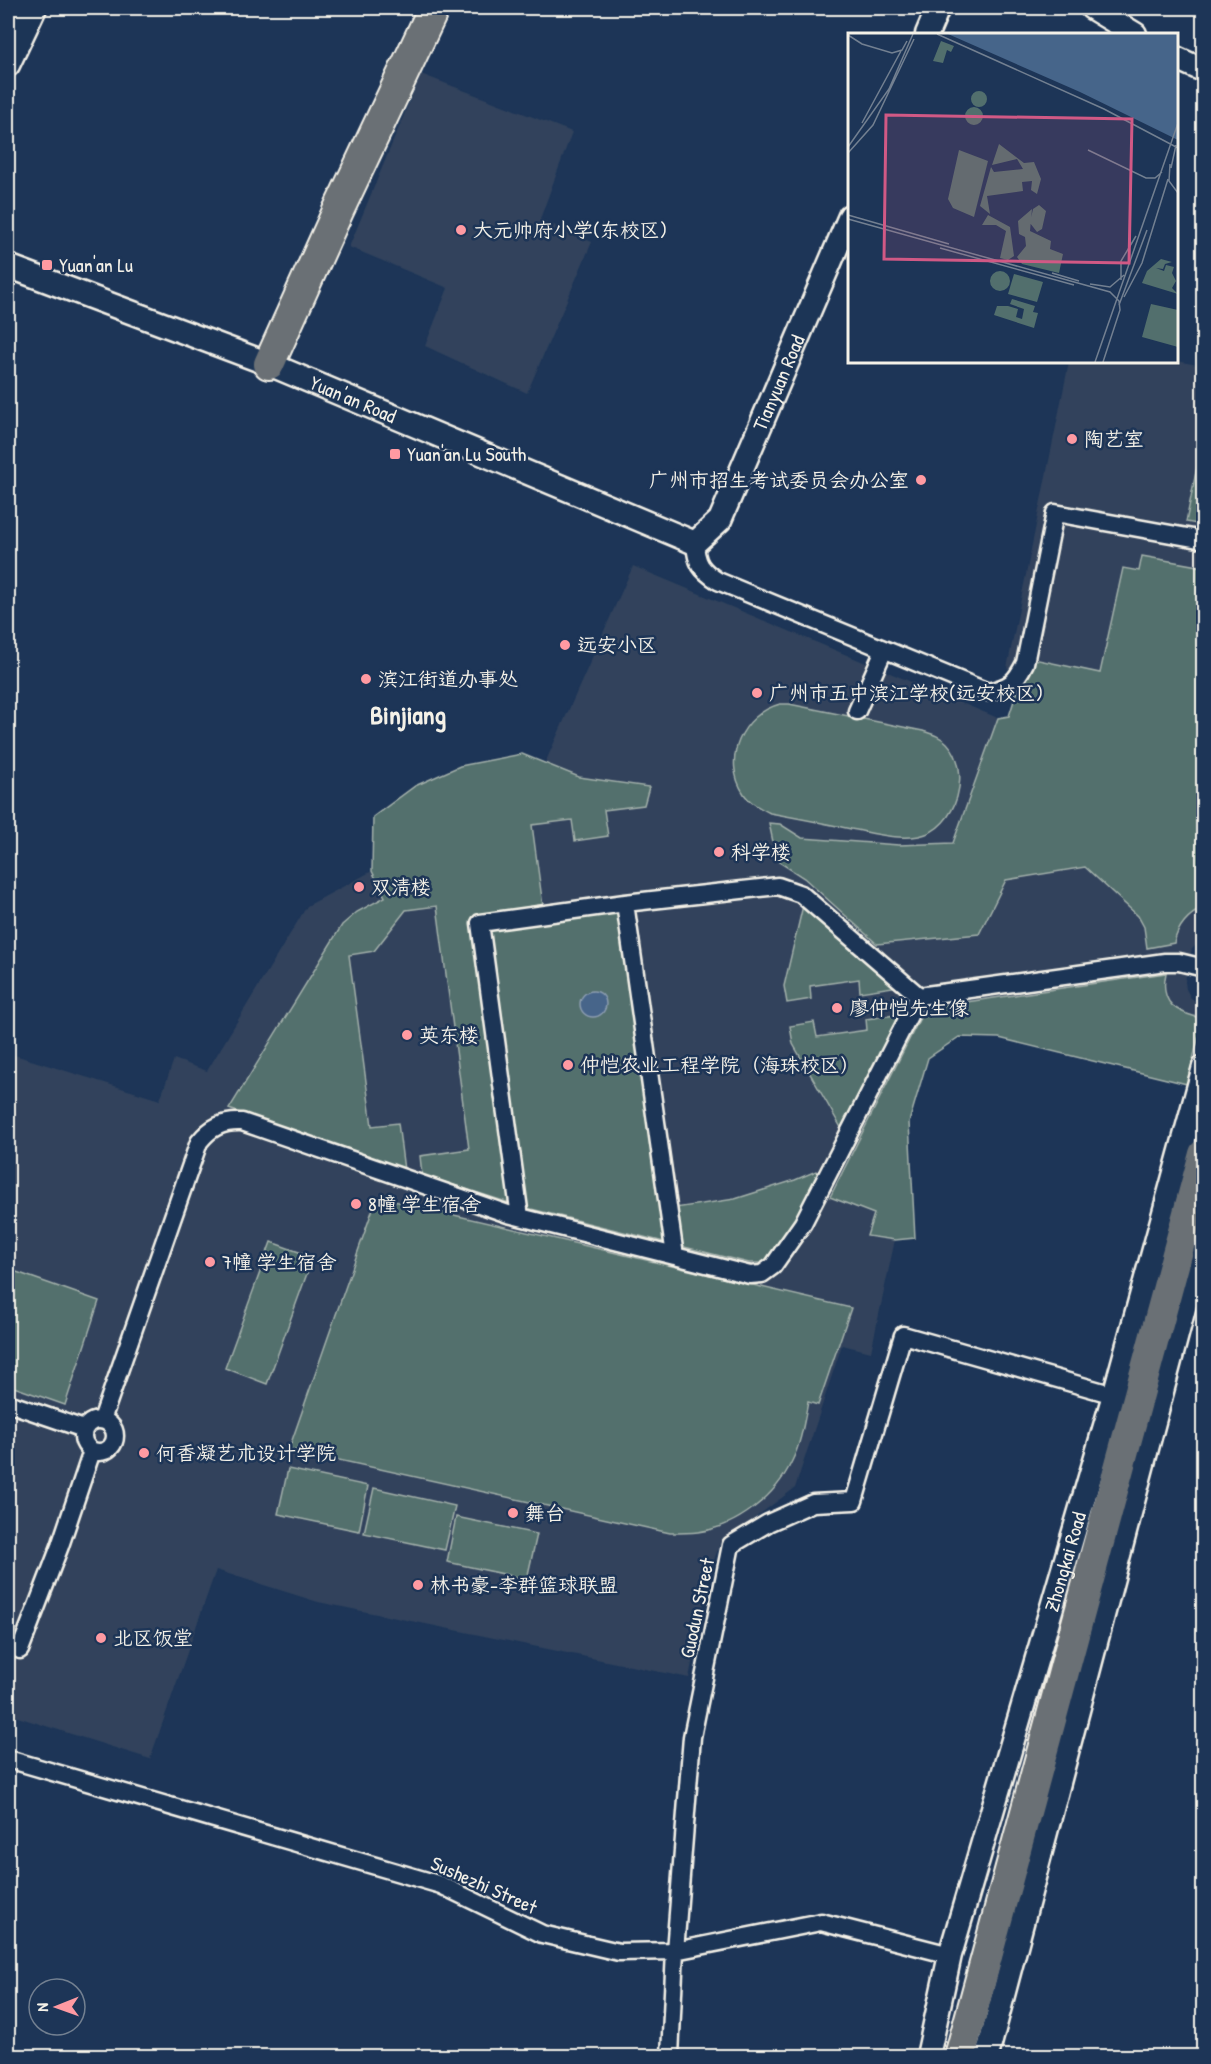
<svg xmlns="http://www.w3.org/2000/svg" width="1211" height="2064" font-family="'Patrick Hand','LXGW WenKai TC',sans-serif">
  <rect width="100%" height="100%" fill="#1d3557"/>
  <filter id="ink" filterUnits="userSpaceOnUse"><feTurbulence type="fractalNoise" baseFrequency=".0167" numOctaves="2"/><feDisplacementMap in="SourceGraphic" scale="12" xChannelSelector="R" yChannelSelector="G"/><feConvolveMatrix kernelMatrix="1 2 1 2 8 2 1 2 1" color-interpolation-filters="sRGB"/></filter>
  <g filter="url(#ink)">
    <path fill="#30425c" d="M421 74 572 132 540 219 592 242 527 393 425 346 448 288 349 247Z
      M1177 361 1203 366 1204 937 1192 949 1185 981 1186 989 1191 998 1203 1006 1204 1020 1187 1084 999 1038 959 1037 928 1058 909 1122 915 1238 895 1240 871 1352 842 1345 795 1488 720 1544 711 1568 689 1678 318 1602 216 1570 150 1759 8 1714V1053L160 1100 174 1059 207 1071 307 906 372 871 373 817 415 786 460 766 522 754 545 763 633 566 998 718 1009 716 1021 679 1007 668 1069 362Z"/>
    <path fill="#526f6d" stroke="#a3b0aa" stroke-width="1.5" d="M1197 467 1203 469V525L1186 522Z
      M1142 556 1203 567V908C1187 915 1178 926 1174 943L1147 948 1144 927 1138 916 1085 867 1006 880 979 934 877 944 804 878 779 862 776 856 769 823 780 824 802 838 899 845 953 843 998 718 1009 716 1021 679 1034 659 1100 673 1123 568 1139 571Z
      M780 704H789L923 731C932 734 940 736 947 743 973 770 957 829 919 836 896 840 873 833 851 829 824 823 797 818 770 813 760 808 750 803 744 794 721 760 742 714 780 704Z
      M522 754 579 777 649 787 644 805 604 810 608 836 575 841 572 820 532 825 544 914 625 903 669 1209 735 1199 795 1180 816 1171 823 1176 812 1196 770 1258 764 1263H749L519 1206 422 1175 420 1156 469 1149 437 906 406 910 374 951 349 955 372 1126 398 1123 404 1170 229 1109 342 925 357 912 385 897 372 871 373 817 415 786 460 766Z
      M805 897 906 985 860 992 859 979 810 986 811 999 787 1003 784 986Z
      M1166 973C1159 1005 1177 1012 1203 1019L1187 1084 999 1038 959 1037 928 1058 909 1122 915 1238 895 1240 867 1236 874 1214 830 1197 925 1008Z
      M911 1013 847 1138 793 1044 790 1026 814 1022 817 1037 867 1030 866 1019Z
      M377 1197 851 1308 818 1405 808 1402C804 1422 801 1443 792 1461 776 1496 737 1527 698 1532 689 1533 679 1533 670 1533L289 1449Z
      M271 1242 313 1257 267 1384 225 1368Z
      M8 1269 99 1301 65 1405 8 1385Z
      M288 1469 368 1486 359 1531 278 1514Z
      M374 1488 455 1506 445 1550 364 1533Z
      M456 1517 537 1534 527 1579 447 1562Z"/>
    <path fill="#46658a" stroke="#8c9db0" stroke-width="1.5" d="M580 1004a13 13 0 1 1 26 0a13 13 0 1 1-26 0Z"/>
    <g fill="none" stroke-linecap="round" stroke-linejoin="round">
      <defs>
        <path id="street" d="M695 543C696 563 701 570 718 581L988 692C1010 687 1015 683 1025 663L1055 513 1204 540
          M857 711 884 650
          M625 903 675 1256
          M520 1217 480 923 625 903 778 886 801 894 919 996
          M8 1403 84 1429
          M83 1436a16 16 0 1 1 32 0a16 16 0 1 1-32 0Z
          M102 1420 199 1142C211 1127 223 1121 242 1122L508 1214 750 1275 762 1274 773 1266 803 1223 919 996 1165 962H1179L1204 968
          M20 1650 60 1546 92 1451
          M8 1759 441 1885 542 1934 619 1952 675 1951 821 1922 950 1955
          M670 2056 675 1951 692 1737 731 1545 768 1523 813 1503 854 1501 903 1335 1114 1395"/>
        <g id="secondary">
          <path d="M1092 8 1135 34"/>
          <path d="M8 19 13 8"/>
          <path d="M927 34 938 8"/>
          <path d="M1176 58 1198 68 1204 69"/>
          <path d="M8 65 35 8"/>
          <path id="s1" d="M8 266 269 364 695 543 720 520 850 216"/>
          <path id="s2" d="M928 2056 950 1955 1114 1395 1204 1067"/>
          <path d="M987 2056 1204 1232"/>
        </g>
        <path id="highway" d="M269 364 338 211 434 8
          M960 2056 1204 1154"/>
      </defs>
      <use href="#street" stroke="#f4f1e8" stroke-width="21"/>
      <use href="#secondary" stroke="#f4f1e8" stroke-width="27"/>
      <use href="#highway" stroke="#f4f1e8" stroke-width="34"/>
      <use href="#street" stroke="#1d3557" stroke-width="16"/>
      <use href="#secondary" stroke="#1d3557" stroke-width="22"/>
      <use href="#highway" stroke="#6a7074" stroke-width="30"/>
    </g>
  </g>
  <g fill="#ff9aa2" stroke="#1d3557" stroke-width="2">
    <circle cx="461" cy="230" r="6"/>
    <rect x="41" y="259" width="12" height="12" rx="3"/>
    <circle cx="1072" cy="439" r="6"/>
    <rect x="389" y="448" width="12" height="12" rx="3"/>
    <circle cx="921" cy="480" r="6"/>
    <circle cx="565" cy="645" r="6"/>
    <circle cx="366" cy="679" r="6"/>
    <circle cx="757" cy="693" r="6"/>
    <circle cx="719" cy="852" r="6"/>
    <circle cx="359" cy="887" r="6"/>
    <circle cx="837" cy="1008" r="6"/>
    <circle cx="407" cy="1035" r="6"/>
    <circle cx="568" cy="1065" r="6"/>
    <circle cx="356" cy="1204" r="6"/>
    <circle cx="210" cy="1262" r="6"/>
    <circle cx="144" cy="1453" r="6"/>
    <circle cx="513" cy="1513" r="6"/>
    <circle cx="418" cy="1585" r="6"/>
    <circle cx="101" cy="1638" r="6"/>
  </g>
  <g text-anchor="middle" stroke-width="5" stroke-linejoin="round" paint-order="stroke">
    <g font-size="20" fill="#f4f1e8" stroke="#1d3557" text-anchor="start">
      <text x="473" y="237">大元帅府小学(东校区)</text>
      <text x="59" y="272">Yuan'an Lu</text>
      <text x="1084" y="446">陶艺室</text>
      <text x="407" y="461">Yuan'an Lu South</text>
      <text x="909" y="487" text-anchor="end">广州市招生考试委员会办公室</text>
      <text x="577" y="652">远安小区</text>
      <text x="378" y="686">滨江街道办事处</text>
      <text x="769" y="700">广州市五中滨江学校(远安校区)</text>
      <text x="731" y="859">科学楼</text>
      <text x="371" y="894">双清楼</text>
      <text x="849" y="1015">廖仲恺先生像</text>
      <text x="419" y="1042">英东楼</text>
      <text x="580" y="1072">仲恺农业工程学院（海珠校区）</text>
      <text x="368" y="1211">8幢 学生宿舍</text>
      <text x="222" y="1269">7幢 学生宿舍</text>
      <text x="156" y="1460">何香凝艺术设计学院</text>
      <text x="525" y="1520">舞台</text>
      <text x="430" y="1592">林书豪-李群篮球联盟</text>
      <text x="113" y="1645">北区饭堂</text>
    </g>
    <g font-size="20" fill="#f4f1e8" stroke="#1d3557">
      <text dy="7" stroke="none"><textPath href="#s1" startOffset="924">Tianyuan Road</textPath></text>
      <text dy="7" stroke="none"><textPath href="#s1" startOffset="370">Yuan'an Road</textPath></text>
      <text dy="7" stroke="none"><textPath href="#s2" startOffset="513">Zhongkai Road</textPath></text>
      <text transform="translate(697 1608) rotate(-78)" y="7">Guodun Street</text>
      <text transform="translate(484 1885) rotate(24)" y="7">Sushezhi Street</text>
    </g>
    <g font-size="26" font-weight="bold" fill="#f4f1e8" stroke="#1d3557">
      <text x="408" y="724">Binjiang</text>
    </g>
  </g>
  <g transform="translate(848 33)">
    <rect width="330" height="330" fill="#1d3557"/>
    <path d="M93 8 106 13 103 19 99 17 95 30 85 28ZM123 66a8 8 0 1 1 16 0a8 8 0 1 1-16 0ZM117 83a9 9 0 1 1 18 0a9 9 0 1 1-18 0ZM151 111 176 130 186 129 193 146 189 161 183 157 184 148 174 149 175 158 139 163 142 181 132 173 143 134 146 139 175 136 169 126 144 132ZM111 117 140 128 126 184 105 175 100 166ZM191 172 198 178 194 196 189 199 182 190 185 176ZM184 176 182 198 203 208 202 216 215 221 211 240 174 231 169 224 178 213 177 204 171 201 170 188ZM140 182 162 194 166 223 160 227 152 225 158 198 148 192H134ZM313 226 324 229 317 231 315 236 308 235 316 238 318 232 326 234 324 240 328 248 324 255 330 261 294 250 299 238ZM142 248a10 10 0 1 1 20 0a10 10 0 1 1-20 0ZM166 241 195 249 189 269 160 261ZM164 266 187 273 185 279 190 280 186 295 146 282 149 273H160L170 276 168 284 174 286 176 276 162 271ZM303 271 330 277V314L294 304Z" fill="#526f6d"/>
    <path d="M100 1H330V107L232 59Z" fill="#46658a"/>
    <path fill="none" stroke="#738091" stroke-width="1.5" d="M89 1 256 76 330 115M0 2 14 11 44 20 54 17 59 8M14 90 53 18M0 114 41 56 65 1M240 117 298 145H307L314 139M0 120 25 92 66 6M322 131 321 148 330 160M323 135 328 112M0 182 101 211M0 186 262 259 271 268 272 277 255 329M92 215 226 252M204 240 231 248M273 247V228L288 203M242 251 262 254 276 242M276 264 294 230 320 146M271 272 299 197M247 329 330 90"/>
    <path fill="#d15985" fill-opacity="0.15" stroke="#d15985" stroke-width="3" d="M38 82 284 86 281 230 36 226Z"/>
    <rect width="330" height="330" fill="none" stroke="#f4f1e8" stroke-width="3"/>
  </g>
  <rect width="1211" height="2064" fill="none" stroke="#1d3557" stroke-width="30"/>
  <rect x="15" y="15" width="1181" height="2034" fill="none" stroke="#f4f1e8" stroke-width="2" filter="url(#ink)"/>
  <g transform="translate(57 2007) rotate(269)"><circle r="28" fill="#1d3557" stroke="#738091" stroke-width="1.5"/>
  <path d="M0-4.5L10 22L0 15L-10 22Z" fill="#ff9aa2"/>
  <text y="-9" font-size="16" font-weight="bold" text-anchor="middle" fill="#f4f1e8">N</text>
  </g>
</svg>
